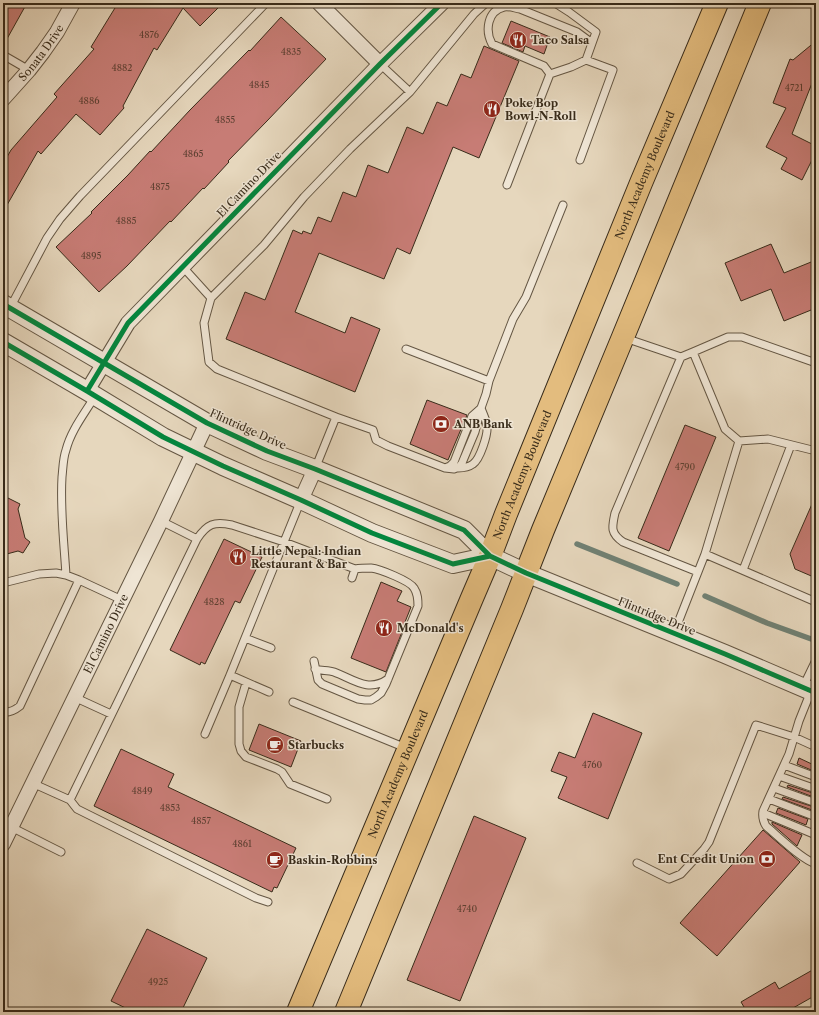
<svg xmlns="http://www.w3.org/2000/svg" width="819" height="1015" font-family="'Libre Caslon Text',serif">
  <rect width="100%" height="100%" fill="#e6d7bd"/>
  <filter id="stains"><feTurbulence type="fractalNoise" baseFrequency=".005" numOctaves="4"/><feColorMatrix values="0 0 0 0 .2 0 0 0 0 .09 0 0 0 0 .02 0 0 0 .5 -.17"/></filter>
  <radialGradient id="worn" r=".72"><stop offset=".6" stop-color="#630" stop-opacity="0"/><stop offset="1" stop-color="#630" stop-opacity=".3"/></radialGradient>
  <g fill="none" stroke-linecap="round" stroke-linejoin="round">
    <path stroke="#708174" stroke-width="5.5" d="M577 544 677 584
      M705 596 767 623 814 640"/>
  </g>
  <path fill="#c77c75" stroke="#382b1a" d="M3 3H27L3 46Z
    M118 3H223L200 26 183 8 157 50 154 48 123 106 124 108 100 135 76 114 41 154 38 151 3 212V164L11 150 57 97 54 94 94 49 91 47Z
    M281 17 326 59 267 121 228 161 229 162 204 189 203 188 171 222 170 221 127 266 99 292 56 247 92 213 91 212 128 175 150 151 151 152 190 110 249 50 250 51Z
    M511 21 550 37 544 54 525 46 523 52 502 43Z
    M816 41V73L792 134 816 146V152L802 180 781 169 787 158 766 147 786 108 773 103 790 59 793 60Z
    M484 46 519 61 479 158 453 147 410 254 397 248 384 279 319 253 295 312 345 333 351 317 380 329 355 392 226 339 245 292 265 300 293 230 302 234 303 231 311 234 318 217 331 222 343 192 356 197 368 165 388 173 407 127 423 134 437 102 447 106 461 74 471 78Z
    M771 244 784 273 816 260V308L784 321 771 289 741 301 725 263Z
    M427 400 467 415 448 460 410 444Z
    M685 425 716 437 669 551 638 538Z
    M816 495V578L795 569 790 554Z
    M8 498 20 504 18 509 25 538 30 542 23 553 18 551 3 555V503L5 502Z
    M224 539 262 557 240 603 235 601 205 664 201 662 200 665 170 650Z
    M381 582 402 591 397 601 411 607 403 627H404L386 672 351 658Z
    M593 713 642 733 608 819 558 798 567 777 551 771 559 752 575 758Z
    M259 724 301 741 291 767 249 750Z
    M121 749 174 774 168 787 296 848 277 888 274 887 272 892 94 806Z
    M799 758 816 766V772L797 764Z
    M788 785 816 794V798L787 787Z
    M783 797 814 807 812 810 782 799Z
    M778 808 808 819 806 825 776 813Z
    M474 816 526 838 460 1001 407 980Z
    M772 822 802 835 797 846 772 824Z
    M763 830 800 862 717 956 680 923Z
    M147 929 207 958 181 1012H134L111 1001Z
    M816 968V995L786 1012H747L741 1002 775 982 779 989Z"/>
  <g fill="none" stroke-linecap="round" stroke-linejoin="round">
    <defs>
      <path id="service" d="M555 3 569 12 596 32 586 60 613 70 580 160
        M3 55 29 70
        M550 74 544 66 492 44C485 31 487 11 504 7 509 6 514 8 520 9L577 32 592 43
        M410 92 474 14 486 3
        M507 185 550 74 571 67 586 60
        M182 266 211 298 204 323 209 362 217 369 336 417
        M211 298 264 245 304 197 350 149 410 92 380 64
        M10 308 47 238 60 219 80 196 266 3
        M625 338 681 357 693 352 728 337H742L816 363
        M406 349 489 381 513 319 526 297 563 205
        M693 352 725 429 739 441 705 554
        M681 357 615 513C612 527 610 533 623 542L698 572
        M739 441 768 439 816 451
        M445 468 450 466 454 462 472 416 481 408C483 414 486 419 487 426 488 435 480 459 473 464 469 467 463 468 458 468
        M315 469 336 417 373 430 376 440 388 446 445 468 454 469 459 467 462 463 475 432 481 408 486 394 489 381
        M161 521 197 539
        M743 570 791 445
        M66 575C64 542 60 510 62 477 63 468 63 458 66 450 71 430 85 413 95 396
        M3 583 39 574 56 573 66 575 79 580 122 600
        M674 633 705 554 816 602
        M245 638 271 648
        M314 661 318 680 322 684 358 699 365 700H371L376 697 381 693 386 684 418 606C418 600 418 594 414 588 410 581 380 569 371 568 366 568 361 568 355 569
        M315 669C321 671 328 670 334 672 353 679 368 693 388 679
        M230 675 269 692
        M246 683 239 707V744L241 751 246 757 277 769 282 772 290 784 327 799
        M803 687 816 660
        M811 691 799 721 789 754 763 811C762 817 763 821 766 826 779 837 801 859 816 864
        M74 697 111 714
        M293 702 406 748
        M3 712C10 713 15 710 20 706L79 580
        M205 734 230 675 301 500
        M784 765 816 777
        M779 776 816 789
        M32 783 70 800 77 809 256 898 268 902
        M774 788 816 803
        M769 799 816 817
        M70 800 197 539C207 524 214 521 232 525L284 542 355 569 352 578
        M763 813 816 835
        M11 827 61 852
        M637 863 669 879 681 874 704 849 709 842 756 725 794 737 816 747"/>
      <g id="minor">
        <path d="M319 3 380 64"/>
        <path id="s1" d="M3 99 29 70 43 52 57 32 73 3"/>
        <path d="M87 391 128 323 380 64 442 3"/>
        <path d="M301 500 315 469"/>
        <path id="s2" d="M3 844 161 521 207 423"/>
      </g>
      <path id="tertiary" d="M3 304 207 423 267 451 315 469 464 530 490 556 526 573 725 654 816 693
        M3 342 87 391 163 437 223 466 301 500 372 533 453 564 490 556"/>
      <g id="trunk">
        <path id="s3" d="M298 1012 472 598 490 556 506 514 641 183 717 3"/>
        <path d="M346 1012 512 609 543 530 623 337 760 3"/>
      </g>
    </defs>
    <use href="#service" stroke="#645643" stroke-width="9"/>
    <use href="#minor" stroke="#645643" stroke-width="16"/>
    <use href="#tertiary" stroke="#645643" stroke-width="20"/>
    <use href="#trunk" stroke="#382b1a" stroke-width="24"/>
    <use href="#service" stroke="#efe5d4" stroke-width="7"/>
    <use href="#minor" stroke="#efe5d4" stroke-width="14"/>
    <use href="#tertiary" stroke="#efe5d4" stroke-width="18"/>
    <use href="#trunk" stroke="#e3bc7e" stroke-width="22"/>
    <defs>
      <path id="cycleway" d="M3 304 207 423 267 451 315 469 464 530 490 556 526 573 725 654 816 693
        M3 342 87 391 163 437 223 466 301 500 372 533 453 564 490 556
        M87 391 128 323 380 64 442 3"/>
    </defs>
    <use href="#cycleway" stroke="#efe5d4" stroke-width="8"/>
    <use href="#cycleway" stroke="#00873e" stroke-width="5"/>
  </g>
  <defs>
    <symbol id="restaurant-disc" viewBox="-11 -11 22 22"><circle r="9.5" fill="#8f2418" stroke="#efe5d4"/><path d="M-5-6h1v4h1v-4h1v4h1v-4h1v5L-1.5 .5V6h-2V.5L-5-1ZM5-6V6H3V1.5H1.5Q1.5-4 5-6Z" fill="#fff"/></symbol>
    <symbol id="bank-disc" viewBox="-11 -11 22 22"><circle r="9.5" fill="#8f2418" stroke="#efe5d4"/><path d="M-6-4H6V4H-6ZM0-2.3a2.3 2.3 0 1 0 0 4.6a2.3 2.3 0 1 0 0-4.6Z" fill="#fff"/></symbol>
    <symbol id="cafe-disc" viewBox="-11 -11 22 22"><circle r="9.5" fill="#8f2418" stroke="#efe5d4"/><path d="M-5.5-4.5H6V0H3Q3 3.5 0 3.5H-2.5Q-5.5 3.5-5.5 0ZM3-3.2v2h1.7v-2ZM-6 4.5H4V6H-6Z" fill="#fff"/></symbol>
  </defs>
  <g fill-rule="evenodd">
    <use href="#restaurant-disc" x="508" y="30" width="20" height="20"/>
    <use href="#restaurant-disc" x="482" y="99" width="20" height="20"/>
    <use href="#bank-disc" x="431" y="414" width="20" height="20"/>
    <use href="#restaurant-disc" x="228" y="547" width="20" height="20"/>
    <use href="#restaurant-disc" x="374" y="618" width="20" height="20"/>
    <use href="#cafe-disc" x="265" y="735" width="20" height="20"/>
    <use href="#bank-disc" x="757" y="849" width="20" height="20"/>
    <use href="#cafe-disc" x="265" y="850" width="20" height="20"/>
  </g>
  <g text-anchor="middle" stroke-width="3" stroke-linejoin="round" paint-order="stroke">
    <g font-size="9" fill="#5c3f31">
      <text x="149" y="38">4876</text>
      <text x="291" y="55">4835</text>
      <text x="122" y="71">4882</text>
      <text x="259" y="88">4845</text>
      <text x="794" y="91">4721</text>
      <text x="89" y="104">4886</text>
      <text x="225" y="123">4855</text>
      <text x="193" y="157">4865</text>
      <text x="160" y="190">4875</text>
      <text x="126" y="224">4885</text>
      <text x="91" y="259">4895</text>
      <text x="685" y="470">4790</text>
      <text x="214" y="605">4828</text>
      <text x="592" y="768">4760</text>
      <text x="142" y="794">4849</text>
      <text x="170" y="811">4853</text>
      <text x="201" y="824">4857</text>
      <text x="242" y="847">4861</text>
      <text x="467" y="912">4740</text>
      <text x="158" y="985">4925</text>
    </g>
    <g font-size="11" font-weight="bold" fill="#382b1a" stroke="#efe5d4" text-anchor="start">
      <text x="531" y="44">Taco Salsa</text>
      <text x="505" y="107">Poke Bop<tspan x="505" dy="13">Bowl-N-Roll</tspan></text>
      <text x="454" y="428">ANB Bank</text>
      <text x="251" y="555">Little Nepal: Indian<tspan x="251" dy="13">Restaurant &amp; Bar</tspan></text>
      <text x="397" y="632">McDonald's</text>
      <text x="288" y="749">Starbucks</text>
      <text x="754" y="863" text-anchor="end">Ent Credit Union</text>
      <text x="288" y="864">Baskin-Robbins</text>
    </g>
    <g font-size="11" fill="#382b1a" stroke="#efe5d4">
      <text dy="4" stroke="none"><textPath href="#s1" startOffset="60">Sonata Drive</textPath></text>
      <text dy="4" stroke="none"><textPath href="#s3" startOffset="906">North Academy Boulevard</textPath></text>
      <text transform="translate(249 184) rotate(-46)" y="4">El Camino Drive</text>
      <text transform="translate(248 429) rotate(24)" y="4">Flintridge Drive</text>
      <text dy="4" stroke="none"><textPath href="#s3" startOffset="582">North Academy Boulevard</textPath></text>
      <text transform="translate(657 616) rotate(22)" y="4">Flintridge Drive</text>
      <text dy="4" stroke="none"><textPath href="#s2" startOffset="234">El Camino Drive</textPath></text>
      <text dy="4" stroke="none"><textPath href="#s3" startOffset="258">North Academy Boulevard</textPath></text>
    </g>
  </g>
  <rect width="819" height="1015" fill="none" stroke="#e6d7bd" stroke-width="16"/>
  <rect x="4" y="4" width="811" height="1007" fill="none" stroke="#382b1a" stroke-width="2"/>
  <rect x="8" y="8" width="803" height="999" fill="none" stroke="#382b1a"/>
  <rect width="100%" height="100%" filter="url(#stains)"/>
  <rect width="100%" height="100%" fill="url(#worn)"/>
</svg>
